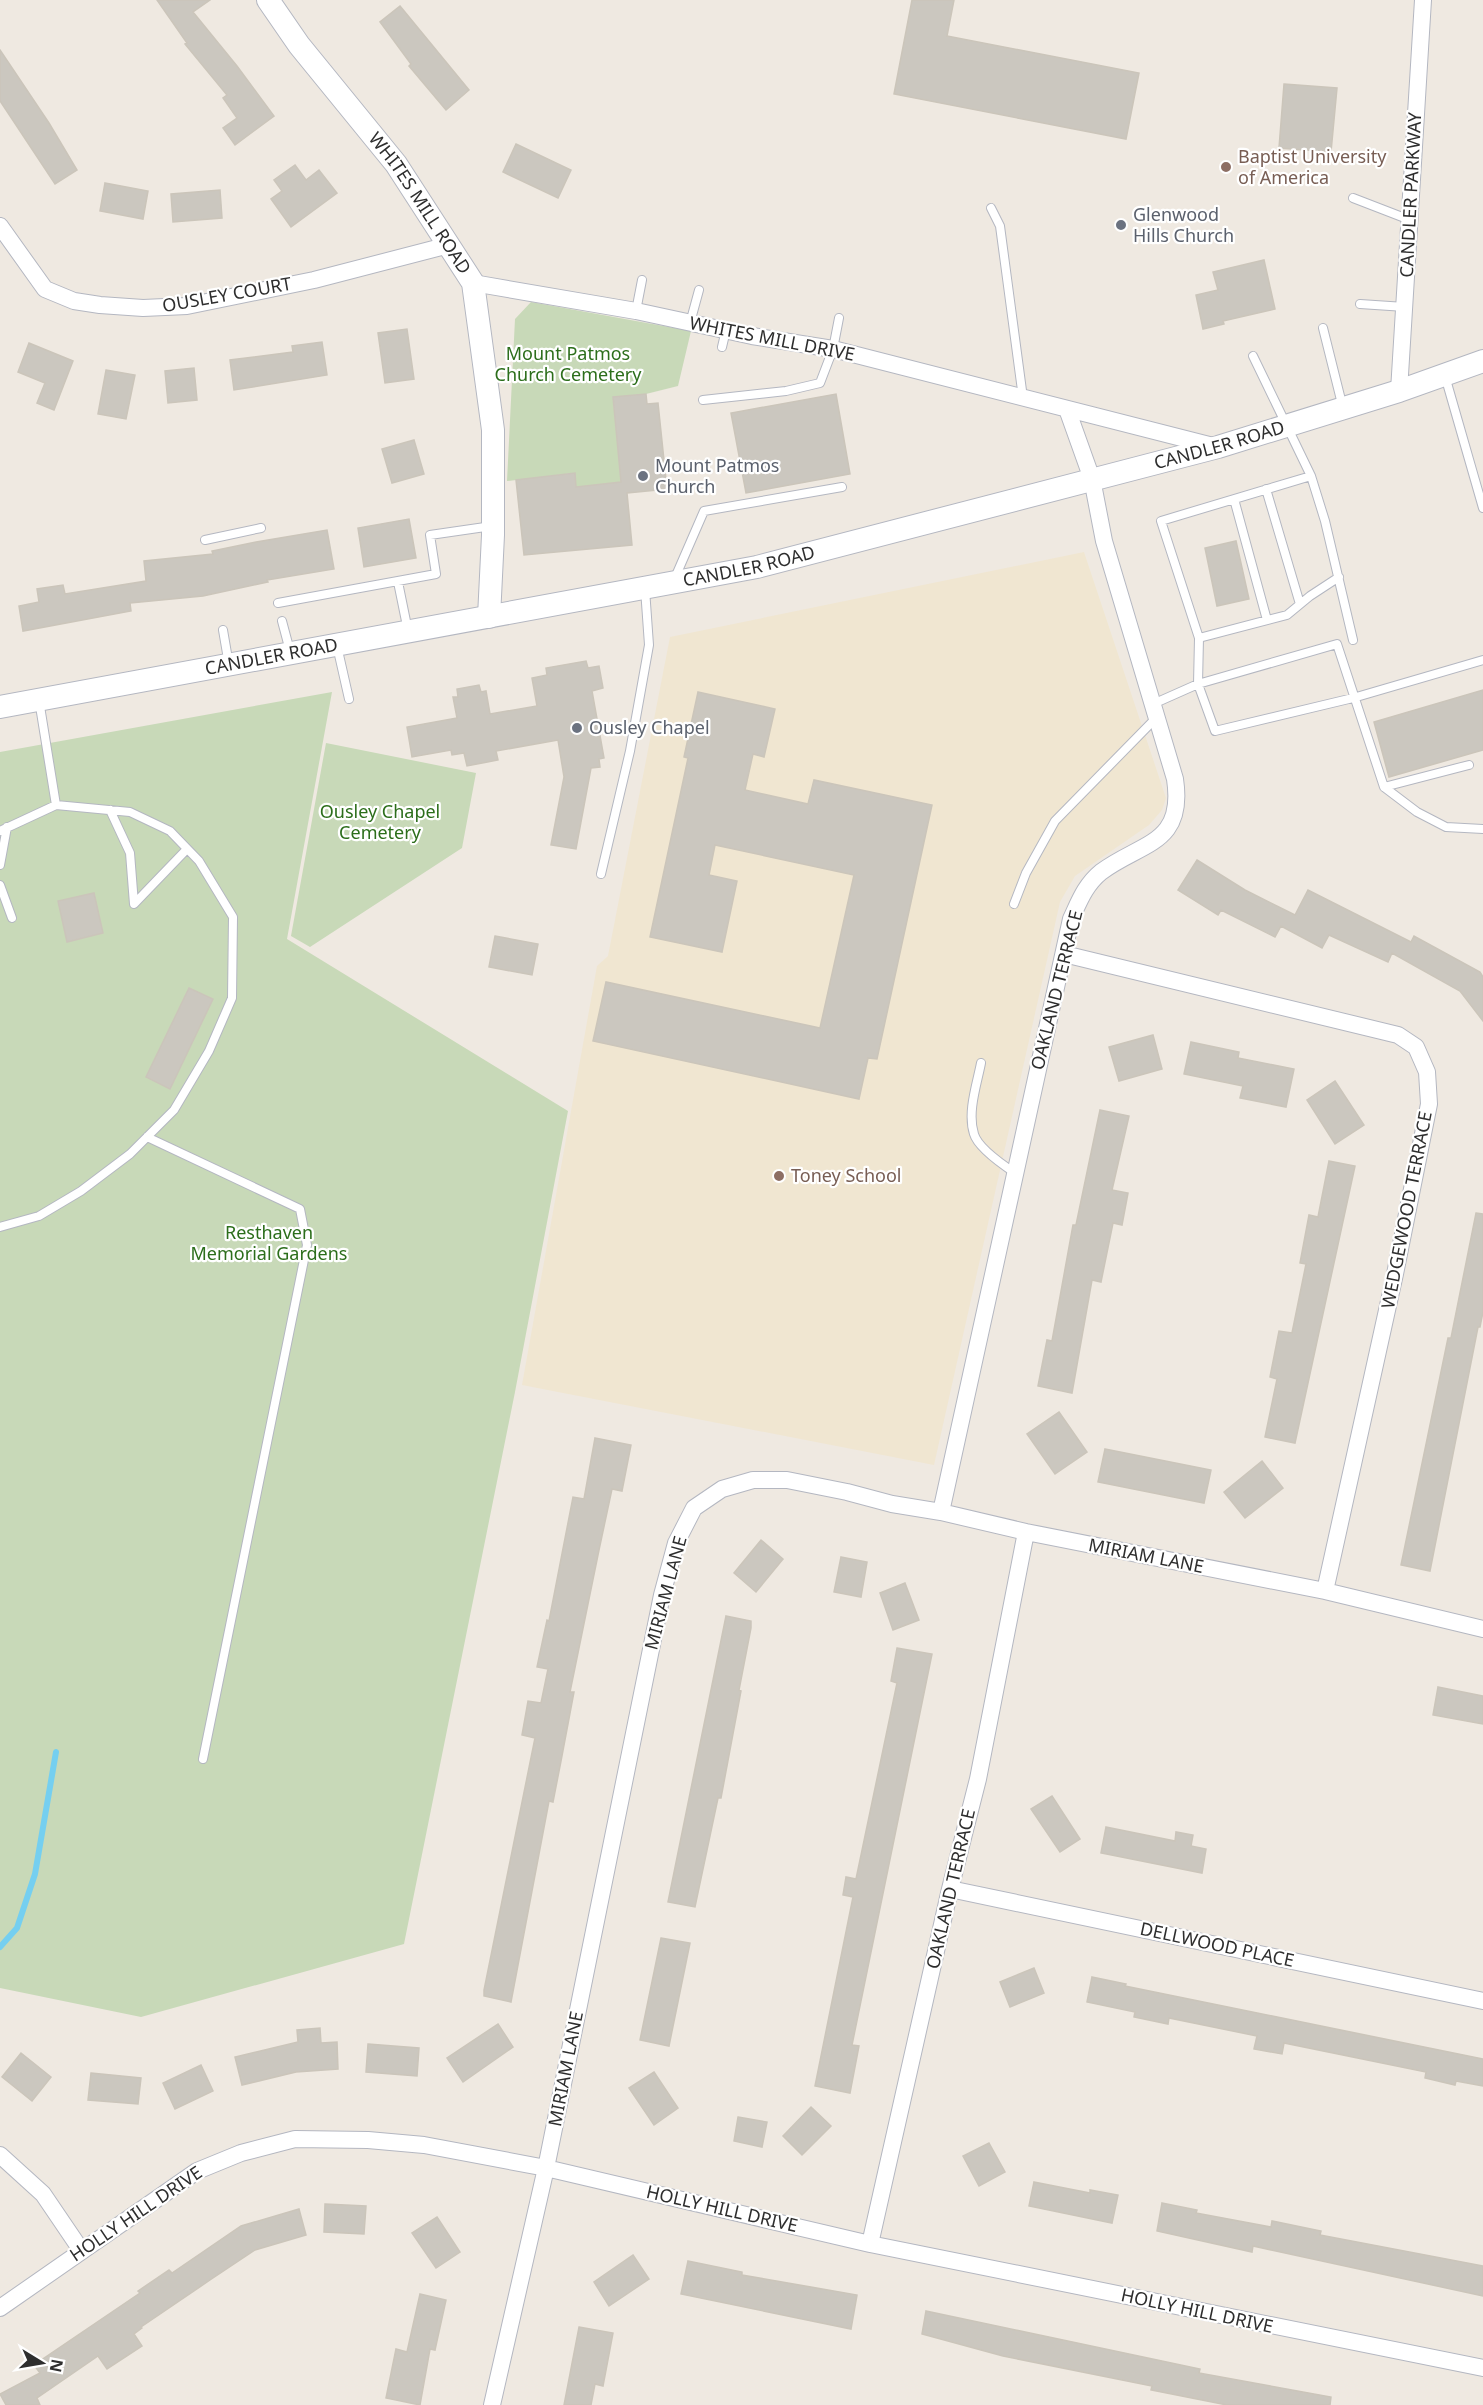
<svg xmlns="http://www.w3.org/2000/svg" width="1483" height="2405" font-family="'Noto Sans',sans-serif">
  <rect width="100%" height="100%" fill="#efe9e1"/>
  <path fill="#f0e6d1" d="M1084 552 1166 798 1162 810 1149 825 1075 876 1060 902 934 1465 522 1385 597 966 608 956 670 637Z"/>
  <path fill="#c8d9b8" d="M531 302 691 331 678 386 646 394 613 398 621 482 576 487 574 473 507 481 515 319Z
    M332 692 287 939 568 1111 515 1392 404 1944 141 2017 0 1988V752Z
    M326 743 476 773 462 848 310 947 291 936Z"/>
  <g fill="none" stroke-linecap="round" stroke-linejoin="round">
    <path stroke="#75cff0" stroke-width="6" d="M0 1947 17 1928 35 1874 56 1752"/>
  </g>
  <path fill="#cbc7bf" stroke="#cbc5ba" stroke-width="1.5" d="M157 0H210L193 12 237 66 274 116 235 145 223 128 237 118 223 98 227 95 185 44 187 43Z
    M912 0H954L947 36 1139 73 1126 139 894 94Z
    M400 6 469 90 446 110 409 66 411 64 380 22Z
    M0 50 49 123 77 170 55 184 0 101Z
    M1284 84 1337 88 1331 152 1279 148Z
    M516 144 571 170 558 198 503 172Z
    M295 165 306 180 319 170 337 193 291 227 271 199 282 191 274 180Z
    M105 183 148 191 143 219 100 211Z
    M220 190 222 218 173 222 171 194Z
    M1264 260 1275 309 1223 321 1224 324 1203 329 1196 295 1218 290 1213 272Z
    M407 329 414 379 385 383 378 333Z
    M322 342 327 375 234 390 230 360 293 352 292 346Z
    M29 343 73 361 54 410 37 403 45 383 18 372Z
    M194 368 197 400 168 403 165 371Z
    M106 370 135 375 126 419 98 414Z
    M646 394 647 404 658 403 667 489 627 493 632 545 524 555 516 480 575 473 576 487 621 482 613 397Z
    M836 394 850 474 746 493 731 413Z
    M414 440 424 474 392 483 382 449Z
    M409 519 416 558 364 567 358 528Z
    M327 530 334 569 267 580 268 582 203 596 130 603 131 611 23 631 19 606 39 602 37 589 63 585 65 594 146 581 144 561 213 554 212 551 256 542Z
    M1236 541 1249 599 1217 606 1205 548Z
    M586 661 588 668 599 666 603 688 592 691 604 758 599 759 600 767 591 768 576 849 551 845 564 777 558 740 496 751 498 760 467 766 464 753 452 755 451 750 412 757 407 727 457 718 453 697H458L457 689 479 685 481 692 486 691 490 714 537 706 532 678 547 675 546 668Z
    M1483 690V750L1389 777 1374 722Z
    M698 692 775 709 764 757 753 754 745 790 808 804 814 780 932 805 877 1059 868 1058 859 1099 593 1041 606 982 820 1028 854 875 715 845 709 875 737 881 722 952 650 937 688 758 684 757Z
    M1197 860 1245 890 1295 915 1308 890 1411 942 1414 936 1480 972 1483 977V1021L1460 991 1392 953 1388 962 1329 935 1322 948 1281 926 1275 937 1221 910 1218 915 1178 890Z
    M94 893 103 933 67 942 58 901Z
    M495 936 538 944 532 975 489 967Z
    M189 988 213 999 170 1089 146 1077Z
    M1153 1035 1162 1069 1119 1081 1109 1047Z
    M1191 1042 1239 1052 1238 1058 1294 1069 1286 1107 1240 1098 1243 1086 1184 1074Z
    M1335 1081 1364 1125 1335 1144 1307 1100Z
    M1100 1110 1129 1116 1112 1190 1128 1193 1122 1225 1113 1223 1101 1282 1092 1280 1072 1393 1038 1386 1047 1340 1052 1341 1073 1225H1076Z
    M1329 1161 1355 1166 1295 1443 1265 1437 1277 1379 1270 1377 1279 1331 1292 1333 1306 1264 1300 1263 1309 1215 1318 1217Z
    M1476 1213 1483 1214V1312L1480 1327H1478L1430 1571 1401 1565 1448 1338H1451Z
    M1059 1412 1087 1452 1055 1474 1027 1434Z
    M595 1438 631 1445 622 1491 612 1489 599 1550 570 1692H574L561 1761 553 1802 549 1801 511 2002 484 1996V1990L535 1738 522 1735 528 1701 541 1703 548 1669 537 1667 547 1620 549 1621 573 1497 584 1499Z
    M1105 1449 1211 1470 1204 1503 1098 1482Z
    M1262 1461 1283 1488 1245 1518 1224 1492Z
    M761 1540 783 1559 756 1592 734 1573Z
    M841 1557 867 1562 861 1597 834 1592Z
    M905 1583 919 1620 893 1630 880 1593Z
    M726 1616 751 1621V1628L739 1690 741 1691 721 1798H718L695 1907 668 1902Z
    M897 1648 932 1654 852 2045 859 2046 850 2093 815 2086 853 1897 843 1895 846 1877 856 1879 897 1683 891 1681Z
    M1438 1687 1483 1696V1724L1433 1715Z
    M1052 1796 1080 1839 1060 1852 1031 1809Z
    M1106 1827 1175 1841 1176 1832 1193 1835 1191 1846 1206 1849 1202 1873 1101 1853Z
    M661 1938 690 1943 669 2046 640 2040Z
    M1034 1968 1044 1993 1010 2007 1000 1982Z
    M1092 1977 1126 1984 1125 1986 1483 2059V2086L1456 2081 1455 2085 1425 2078 1426 2072 1284 2043 1282 2054 1254 2049 1257 2036 1169 2018 1168 2024 1134 2017 1135 2012 1087 2002Z
    M498 2024 513 2047 463 2082 447 2058Z
    M320 2028 321 2043 337 2042 338 2069 296 2072 242 2085 235 2057 298 2042 297 2030Z
    M368 2044 419 2048 417 2076 366 2072Z
    M21 2053 51 2077 32 2101 2 2077Z
    M201 2065 213 2091 175 2109 163 2083Z
    M654 2072 678 2108 654 2125 629 2088Z
    M91 2073 141 2078 138 2104 88 2100Z
    M811 2107 831 2126 802 2155 783 2136Z
    M738 2117 767 2122 762 2147 734 2141Z
    M989 2143 1005 2172 979 2186 963 2156Z
    M1034 2182 1090 2193V2190L1118 2195 1112 2223 1029 2206Z
    M1162 2203 1197 2210 1196 2213 1271 2227 1272 2221 1321 2231 1320 2235 1483 2266V2296L1253 2246 1252 2252 1157 2231Z
    M325 2204 366 2206 364 2234 324 2232Z
    M299 2209 306 2235 255 2250 210 2280 141 2327 142 2328 134 2334 142 2346 107 2369 98 2356 37 2398 40 2405H6L0 2394 40 2373 34 2365 140 2293 138 2291 169 2270 172 2273 241 2226Z
    M437 2217 460 2252 436 2268 412 2233Z
    M633 2255 649 2279 609 2306 594 2282Z
    M688 2261 742 2272V2275L857 2295 851 2329 681 2294Z
    M420 2294 446 2300 435 2350 430 2349 420 2405 386 2398 396 2349 407 2352Z
    M926 2311 1200 2369 1199 2373 1331 2397 1330 2405H1227L1151 2390 1152 2386 1003 2356 922 2334Z
    M579 2327 613 2333 603 2386 595 2384 591 2405H564Z"/>
  <g fill="none" stroke-linecap="round" stroke-linejoin="round">
    <defs>
      <path id="lane" d="M1353 198 1410 220
        M991 208 1000 226 1023 398
        M1360 304 1405 307
        M636 311 642 280
        M690 323 699 290
        M1323 328 1343 408
        M722 347 726 330
        M1253 356 1311 476 1325 521 1353 640
        M1445 376 1483 508
        M703 400 786 391 820 383 833 349 839 318
        M1311 476 1161 521 1199 638 1198 684 1215 731 1353 698 1483 660
        M1266 489 1300 604
        M1234 499 1267 620
        M205 540 261 528
        M674 580 704 511 842 487
        M398 582 408 631
        M278 603 436 574 430 535 492 526
        M282 621 290 651
        M223 630 229 665
        M1199 638 1287 615 1310 596 1339 577
        M337 646 349 699
        M39 700 56 805
        M1153 704 1198 684 1337 644 1384 787 1417 812 1446 827 1483 829
        M1384 787 1469 765
        M110 810 130 853 134 904 187 849
        M0 831 56 805 130 812 170 831 199 861 233 917 232 998 209 1051 174 1110 130 1154 81 1191 39 1216 0 1227
        M0 865 7 827
        M601 874 630 751 649 645 645 589
        M0 885 12 918
        M1014 904 1026 873 1055 821 1157 717
        M981 1063C977 1084 967 1112 974 1134 978 1148 1003 1165 1015 1173
        M147 1137 300 1209 307 1245 203 1759"/>
      <path id="street" d="M0 226 45 289 74 301 100 305 143 308 187 306 314 280 449 245
        M473 283 636 311 752 336 833 349 1217 447
        M1399 391 1423 0
        M1064 954 1398 1035 1416 1047 1427 1072 1429 1104 1395 1274 1325 1591
        M941 1512 1071 919C1079 902 1085 885 1101 872 1141 842 1185 845 1175 779L1104 541 1092 479 1067 409
        M950 1889 1483 2001
        M0 2155 43 2194 81 2250
        M870 2244 950 1889 978 1779 1026 1532
        M0 2308 197 2171 241 2153 295 2139 368 2140 424 2145 546 2168 870 2244 1483 2368
        M492 2405 546 2168 662 1595 676 1543 694 1508 722 1489 753 1480H787L847 1492 892 1504 941 1512 1026 1532 1325 1591 1483 1629"/>
      <g id="secondary">
        <path id="s1" d="M268 0 299 45 396 164 473 283 493 430V535L489 617"/>
        <path id="s2" d="M0 707 757 567 1218 447 1399 391 1483 361"/>
      </g>
    </defs>
    <use href="#lane" stroke="#b4b7c1" stroke-width="10"/>
    <use href="#street" stroke="#b4b7c1" stroke-width="18"/>
    <use href="#secondary" stroke="#b4b7c1" stroke-width="24"/>
    <use href="#lane" stroke="#fff" stroke-width="8"/>
    <use href="#street" stroke="#fff" stroke-width="16"/>
    <use href="#secondary" stroke="#fff" stroke-width="22"/>
  </g>
  <g fill="#8d6e63" stroke="#fff" stroke-width="2">
    <circle cx="1226" cy="167" r="6"/>
    <circle cx="779" cy="1176" r="6"/>
  </g>
  <g fill="#6b7280" stroke="#fff" stroke-width="2">
    <circle cx="1121" cy="225" r="6"/>
    <circle cx="643" cy="476" r="6"/>
    <circle cx="577" cy="728" r="6"/>
  </g>
  <g text-anchor="middle" stroke-width="4.5" stroke-linejoin="round" paint-order="stroke">
    <g font-size="18" fill="#785e54" stroke="#fff" text-anchor="start">
      <text x="1238" y="163">Baptist University<tspan x="1238" dy="21">of America</tspan></text>
      <text x="791" y="1182">Toney School</text>
    </g>
    <g font-size="18" fill="#2e2e2e" stroke="#fff">
      <text transform="translate(1411 195) rotate(-87)" y="6">CANDLER PARKWAY</text>
      <text dy="6" stroke="none"><textPath href="#s1" startOffset="254">WHITES MILL ROAD</textPath></text>
      <text transform="translate(227 295) rotate(-10)" y="6">OUSLEY COURT</text>
      <text transform="translate(772 339) rotate(11)" y="6">WHITES MILL DRIVE</text>
      <text dy="6" stroke="none"><textPath href="#s2" startOffset="1248">CANDLER ROAD</textPath></text>
      <text dy="6" stroke="none"><textPath href="#s2" startOffset="762">CANDLER ROAD</textPath></text>
      <text dy="6" stroke="none"><textPath href="#s2" startOffset="276">CANDLER ROAD</textPath></text>
      <text transform="translate(1057 990) rotate(-76)" y="6">OAKLAND TERRACE</text>
      <text transform="translate(1407 1210) rotate(-79)" y="6">WEDGEWOOD TERRACE</text>
      <text transform="translate(1146 1556) rotate(11)" y="6">MIRIAM LANE</text>
      <text transform="translate(666 1593) rotate(-75)" y="6">MIRIAM LANE</text>
      <text transform="translate(951 1889) rotate(-77)" y="6">OAKLAND TERRACE</text>
      <text transform="translate(1217 1945) rotate(12)" y="6">DELLWOOD PLACE</text>
      <text transform="translate(566 2069) rotate(-79)" y="6">MIRIAM LANE</text>
      <text transform="translate(722 2209) rotate(13)" y="6">HOLLY HILL DRIVE</text>
      <text transform="translate(136 2214) rotate(-34)" y="6">HOLLY HILL DRIVE</text>
      <text transform="translate(1197 2311) rotate(12)" y="6">HOLLY HILL DRIVE</text>
    </g>
    <g font-size="18" fill="#5b616d" stroke="#fff" text-anchor="start">
      <text x="1133" y="221">Glenwood<tspan x="1133" dy="21">Hills Church</tspan></text>
      <text x="655" y="472">Mount Patmos<tspan x="655" dy="21">Church</tspan></text>
      <text x="589" y="734">Ousley Chapel</text>
    </g>
    <g font-size="18" fill="#2c6e1b" stroke="#fff">
      <text x="568" y="360">Mount Patmos<tspan x="568" dy="21">Church Cemetery</tspan></text>
      <text x="380" y="818">Ousley Chapel<tspan x="380" dy="21">Cemetery</tspan></text>
      <text x="269" y="1239">Resthaven<tspan x="269" dy="21">Memorial Gardens</tspan></text>
    </g>
  </g>
  <g transform="translate(42 2363) rotate(101)" stroke="#ffffff" stroke-width="4.5" paint-order="stroke">
  <path d="M0-4.5L10 22L0 15L-10 22Z" fill="#2e2e2e"/>
  <text y="-9" font-size="16" font-weight="bold" text-anchor="middle" fill="#2e2e2e">N</text>
  </g>
</svg>
